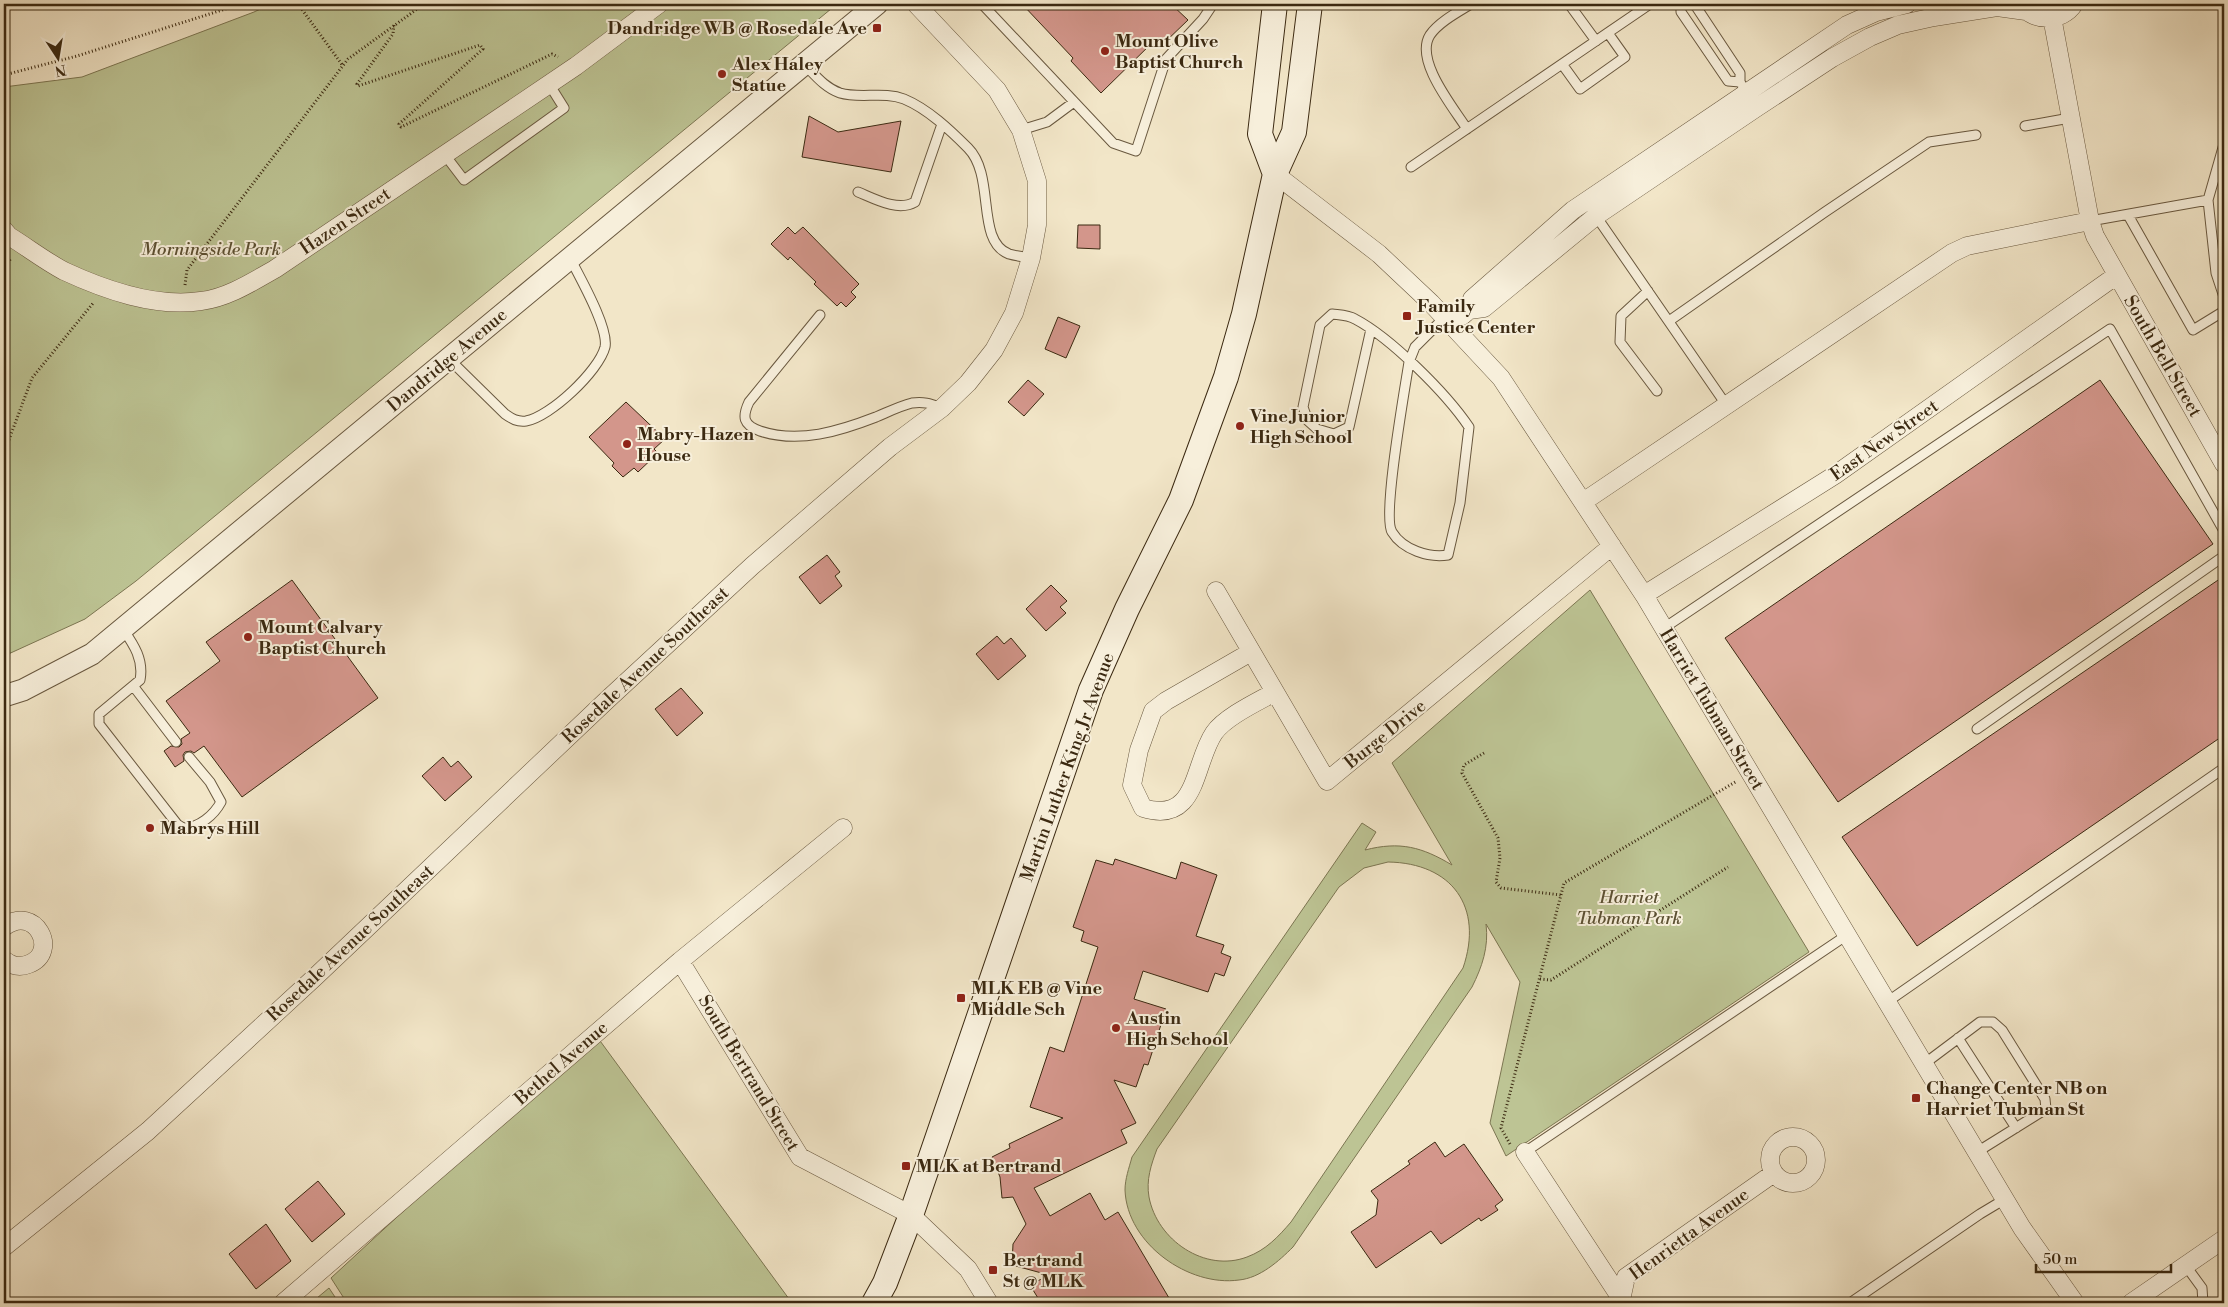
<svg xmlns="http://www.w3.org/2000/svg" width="2228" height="1307" font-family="'Libre Bodoni',serif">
  <rect width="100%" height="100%" fill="#f2e6c8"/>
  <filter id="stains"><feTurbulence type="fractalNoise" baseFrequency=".004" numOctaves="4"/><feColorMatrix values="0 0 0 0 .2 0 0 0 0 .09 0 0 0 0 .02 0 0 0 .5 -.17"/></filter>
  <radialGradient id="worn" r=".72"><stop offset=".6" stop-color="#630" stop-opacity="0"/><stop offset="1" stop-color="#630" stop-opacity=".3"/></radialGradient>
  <path fill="#bdc494" stroke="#7c7652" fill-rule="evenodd" d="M271 4H837L136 581 85 619 4 656V191L6 188 4 183V87L82 77 254 12Z
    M1590 590 1809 952 1506 1156 1490 1123 1520 982 1486 924C1489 947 1482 967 1472 987L1293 1247C1279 1261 1260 1278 1239 1280 1189 1287 1127 1244 1125 1190 1125 1179 1129 1168 1132 1157L1362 823 1376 832 1365 850C1400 841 1422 847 1452 865L1392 763ZM1388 862C1452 863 1484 907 1463 968L1291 1222C1278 1237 1266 1250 1247 1257 1205 1273 1157 1240 1149 1197 1146 1180 1151 1165 1157 1149L1339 887 1364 868Z
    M595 1034 792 1303H347L331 1278Z
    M329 1288 339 1303H311Z"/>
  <path fill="#d3968b" stroke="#3b2911" d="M1022 4H1171L1188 20 1163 44 1157 38 1101 93 1071 61 1073 58Z
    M809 116 838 132 901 121 891 172 802 157Z
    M1078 225H1100V249L1077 248Z
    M788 227 795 234 803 227 859 284 851 292 856 297 846 307 841 302 837 306 814 284 816 282 790 257 788 260 771 244Z
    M1058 317 1080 326 1066 358 1045 349Z
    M1028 380 1044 394 1024 416 1008 402Z
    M2100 380 2213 544 1838 802 1725 638Z
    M626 402 665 439 654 449 658 453 638 472 634 468 623 477 612 466 614 463 589 437Z
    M827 555 840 572 835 576 842 586 820 604 799 577Z
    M2224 576V735L1917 946 1842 837Z
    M292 580 378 698 242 797 204 746 194 753 191 751 185 752 183 755 184 761 175 767 164 751 171 746 179 747 182 744 181 739 190 733 166 701 220 661 206 642Z
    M1051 585 1067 601 1060 607 1066 613 1046 631 1026 609Z
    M997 636 1004 644 1011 638 1026 656 998 680 976 654Z
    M681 688 703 713 677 736 655 709Z
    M443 757 451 767 458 761 472 777 445 801 422 776Z
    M1115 859 1176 879 1181 862 1217 875 1196 936 1224 945 1221 953 1231 957 1224 976 1215 973 1208 992 1143 971 1134 999 1166 1009 1148 1065 1144 1064 1136 1087 1114 1080 1136 1123 1121 1130 1127 1143 1034 1188 1050 1216 1090 1193 1105 1220 1118 1212 1172 1303H1041L1030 1285 1049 1275 1012 1265 1013 1244 1026 1224 1013 1197 1002 1198 1000 1177 992 1157 1010 1148 1009 1144 1063 1118 1030 1107 1050 1047 1064 1052 1098 947 1081 941 1084 931 1073 927 1096 860 1113 865Z
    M1435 1142 1445 1157 1464 1144 1503 1200 1495 1206 1498 1210 1481 1221 1479 1218 1441 1244 1431 1231 1376 1268 1351 1232 1376 1215 1378 1200 1371 1191 1410 1164 1408 1161Z
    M318 1181 345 1214 312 1242 285 1209Z
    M266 1224 291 1261 256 1289 229 1254Z"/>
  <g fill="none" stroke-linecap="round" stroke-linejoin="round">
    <defs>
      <path id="service" d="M982 4 1113 143 1136 151 1166 59 1203 19 1213 4
        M1569 4 1596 41
        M1681 4V12L1728 81 1740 82
        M1687 4 1695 5 1740 73V82L1748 95
        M804 64C815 75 825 88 840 93 860 99 884 91 904 99 928 109 950 130 968 148 996 176 975 241 1009 254 1016 256 1024 257 1031 258
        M1562 64 1580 89 1625 57 1608 33
        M2025 126 2070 118
        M1467 129C1453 107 1414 60 1430 35 1439 22 1458 12 1471 4
        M1021 130 1047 122 1074 102
        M445 155 464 180 564 108 549 84
        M1411 167 1650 4
        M858 192C875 199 898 212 915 202L942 124
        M2208 200 2224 144
        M2128 215 2193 330 2224 311
        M1596 216 1727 406
        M2090 221 2208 200 2216 273 2224 297
        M1648 291 1621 316 1620 342 1657 391
        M820 315 749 402C742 417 743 425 760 431 799 444 840 431 876 417 888 412 900 406 912 403 924 401 931 404 942 408
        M1669 321 1825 212 1929 142 1976 135
        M1371 329 1349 427 1334 434 1317 429 1308 421 1303 407 1320 325 1332 314C1339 315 1348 315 1355 319 1391 338 1446 393 1469 427L1460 503 1448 555C1429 558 1403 550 1392 532 1382 517 1405 388 1409 362L1415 347 1445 317
        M449 359 505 414C512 419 517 422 526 421 550 417 599 371 605 347 609 328 579 276 570 258
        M1664 628 2110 329 2224 531
        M123 629C134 645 144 660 140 680L99 714V724L177 824 183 828C199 828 214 815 221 802L210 782 189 757
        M134 687 176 742
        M1977 729 2224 556
        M1887 1002 2224 768
        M1958 1038 2016 1128
        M1924 1064 1980 1022H1993L2002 1030 2045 1099 2046 1109 1977 1152
        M1525 1152 1847 935
        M2186 1266 2202 1288 2203 1303
        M1850 1303 1980 1214 2005 1199"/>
      <path id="minor" d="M2020 4C2032 22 2062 23 2074 4
        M2052 17 2090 221 2095 236 2224 464
        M1275 174 1379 254 1431 303 1501 378 1644 595 2022 1228 2075 1303
        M4 230 9 236C27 247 45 261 64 271 105 290 155 308 201 301 227 298 252 282 275 269L576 66 659 4
        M1469 310 1484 308 1596 216 1756 108 1832 58 1870 37 1898 25 1934 17 1997 7 2026 11
        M1462 316 1469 310 1472 299 1573 210 1847 25 1876 12 1907 4
        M1583 502 1952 253 1967 246 2090 221
        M1216 591 1327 781 1612 546
        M1644 595 1835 475 2117 275
        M1251 652 1166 701 1153 711 1139 750 1132 785 1143 808C1198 825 1193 764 1214 733 1225 717 1257 702 1275 692
        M4 927C35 903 60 952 29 964 19 968 12 966 4 960
        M680 961 800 1157 911 1215 968 1269 989 1303
        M1770 1160a23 23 0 1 1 46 0a23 23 0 1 1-46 0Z
        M1525 1152 1624 1303
        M4 1247 148 1131 314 978 607 700 752 566 890 447 942 408 968 383 994 350 1014 313 1031 258 1037 225V181L1021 130 997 90 916 4
        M283 1303 680 961 843 828
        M1617 1303 1621 1300 1626 1277 1774 1173
        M2131 1303 2224 1239"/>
      <path id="tertiary" d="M4 696 23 690 92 654 877 4"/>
      <path id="secondary" d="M1275 174 1260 134 1275 4
        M874 1303 885 1283 911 1215 1091 690 1127 609 1181 500 1226 377 1244 314 1275 174 1294 132 1310 4"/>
    </defs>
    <use href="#service" stroke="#69583f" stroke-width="11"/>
    <use href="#minor" stroke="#69583f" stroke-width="19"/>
    <use href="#tertiary" stroke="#69583f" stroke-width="23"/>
    <use href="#secondary" stroke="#3b2911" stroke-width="26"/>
    <path stroke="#3b2911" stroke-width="3" stroke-dasharray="1 2.5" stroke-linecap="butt" d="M298 4 343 66
      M394 25 393 34 357 84 358 86 480 45 483 49 399 124 401 127 552 54 558 57
      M4 75 77 56 241 4
      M4 269 11 258
      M185 285 187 270 348 59 424 4
      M4 453 32 378 94 302
      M1484 753 1464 765 1462 773 1498 838 1500 858 1496 882 1501 888 1561 895
      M1540 979 1551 980 1728 867
      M1510 1144 1501 1128 1564 883 1737 781"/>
    <use href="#service" stroke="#f7efdb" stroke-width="9"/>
    <use href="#minor" stroke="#f7efdb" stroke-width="18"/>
    <use href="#tertiary" stroke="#f7efdb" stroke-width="21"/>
    <use href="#secondary" stroke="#f7efdb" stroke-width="24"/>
  </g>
  <g fill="#8f2418" stroke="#f7efdb" stroke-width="2">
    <rect x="872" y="23" width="10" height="10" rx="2.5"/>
    <circle cx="1105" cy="51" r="5"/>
    <circle cx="722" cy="74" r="5"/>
    <rect x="1402" y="311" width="10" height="10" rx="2.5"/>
    <circle cx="1240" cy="426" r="5"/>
    <circle cx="627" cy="444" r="5"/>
    <circle cx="248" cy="637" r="5"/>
    <circle cx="150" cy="828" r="5"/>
    <rect x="956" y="993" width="10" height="10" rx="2.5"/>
    <circle cx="1116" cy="1028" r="5"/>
    <rect x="1911" y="1093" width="10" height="10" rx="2.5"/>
    <rect x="901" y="1161" width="10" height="10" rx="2.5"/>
    <rect x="988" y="1265" width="10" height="10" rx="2.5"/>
  </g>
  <g text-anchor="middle" stroke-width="4" stroke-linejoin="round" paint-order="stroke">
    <g font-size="18" font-weight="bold" fill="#3b2911" stroke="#f7efdb" text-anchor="start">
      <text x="867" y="34" text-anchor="end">Dandridge WB @ Rosedale Ave</text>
      <text x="1115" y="47">Mount Olive<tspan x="1115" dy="21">Baptist Church</tspan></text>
      <text x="732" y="70">Alex Haley<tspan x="732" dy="21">Statue</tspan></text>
      <text x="1417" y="312">Family<tspan x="1417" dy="21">Justice Center</tspan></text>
      <text x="1250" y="422">Vine Junior<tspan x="1250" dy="21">High School</tspan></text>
      <text x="637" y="440">Mabry-Hazen<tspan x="637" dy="21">House</tspan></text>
      <text x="258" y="633">Mount Calvary<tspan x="258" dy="21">Baptist Church</tspan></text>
      <text x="160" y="834">Mabrys Hill</text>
      <text x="971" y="994">MLK EB @ Vine<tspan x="971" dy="21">Middle Sch</tspan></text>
      <text x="1126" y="1024">Austin<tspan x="1126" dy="21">High School</tspan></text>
      <text x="1926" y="1094">Change Center NB on<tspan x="1926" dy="21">Harriet Tubman St</tspan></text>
      <text x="916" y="1172">MLK at Bertrand</text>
      <text x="1003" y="1266">Bertrand<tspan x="1003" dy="21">St @ MLK</tspan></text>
    </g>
    <g font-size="18" fill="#3b2911" stroke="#f7efdb">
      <text transform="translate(345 221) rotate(-34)" y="6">Hazen Street</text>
      <text transform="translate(2163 356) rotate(60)" y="6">South Bell Street</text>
      <text transform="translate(447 360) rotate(-40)" y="6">Dandridge Avenue</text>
      <text transform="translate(1884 440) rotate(-35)" y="6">East New Street</text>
      <text transform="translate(645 665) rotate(-43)" y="6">Rosedale Avenue Southeast</text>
      <text transform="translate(1712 709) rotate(59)" y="6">Harriet Tubman Street</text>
      <text transform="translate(1385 734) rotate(-39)" y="6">Burge Drive</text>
      <text transform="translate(1067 767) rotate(-70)" y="6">Martin Luther King Jr Avenue</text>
      <text transform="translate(350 943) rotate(-43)" y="6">Rosedale Avenue Southeast</text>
      <text transform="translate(561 1063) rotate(-41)" y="6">Bethel Avenue</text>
      <text transform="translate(749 1073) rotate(59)" y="6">South Bertrand Street</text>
      <text transform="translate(1689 1234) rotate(-36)" y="6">Henrietta Avenue</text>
    </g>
    <g font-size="18" font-style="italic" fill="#5c5032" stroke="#f7efdb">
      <text x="211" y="255">Morningside Park</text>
      <text x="1629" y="903">Harriet<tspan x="1629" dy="21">Tubman Park</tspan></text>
    </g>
  </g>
  <rect width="2228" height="1307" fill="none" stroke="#f2e6c8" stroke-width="20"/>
  <rect x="5" y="5" width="2218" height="1297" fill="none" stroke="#3b2911" stroke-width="2.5"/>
  <rect x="10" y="10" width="2208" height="1287" fill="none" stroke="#3b2911"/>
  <g transform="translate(58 58) rotate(168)" stroke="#f7efdb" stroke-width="4" paint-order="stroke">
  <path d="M0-4L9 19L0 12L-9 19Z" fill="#3b2911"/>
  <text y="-8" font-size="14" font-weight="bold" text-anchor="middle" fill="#3b2911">N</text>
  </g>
  <path d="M2036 1264v8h135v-8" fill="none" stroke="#3b2911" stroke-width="2.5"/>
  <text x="2043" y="1264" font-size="15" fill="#3b2911" stroke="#f7efdb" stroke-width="4" paint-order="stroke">50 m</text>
  <rect width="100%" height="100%" filter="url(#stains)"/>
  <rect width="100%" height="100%" fill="url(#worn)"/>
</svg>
